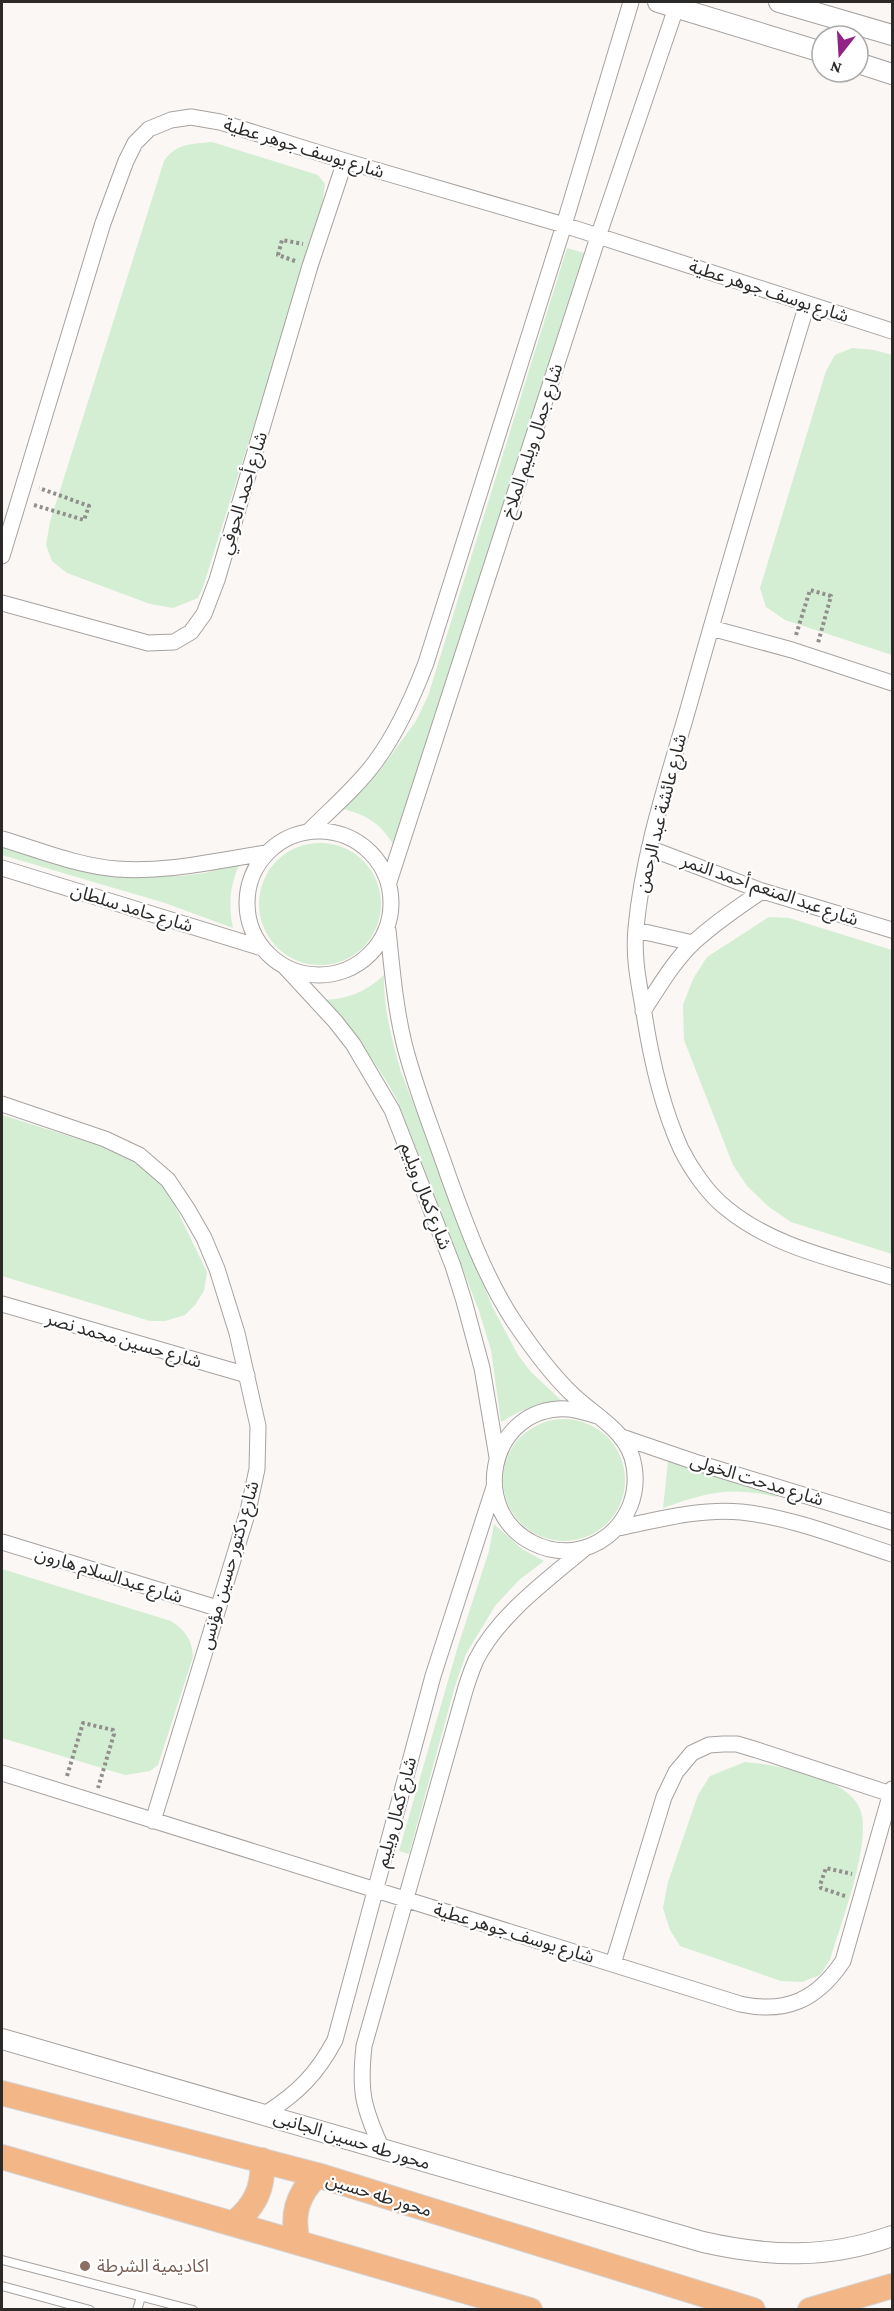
<svg xmlns="http://www.w3.org/2000/svg" width="894" height="2311" font-family="'Crimson Pro','Noto Sans Arabic',serif">
  <rect width="100%" height="100%" fill="#fbf7f4"/>
  <path fill="#d3eed2" d="M212 142 318 175 325 184 321 212 203 587 198 598 173 608 150 604 67 573 52 561 46 545 50 522 164 161C176 143 192 144 212 142Z
    M567 248 584 253 422 756 397 851C382 823 367 814 335 807L379 772 416 721 428 696Z
    M852 348 874 350 892 355V655L785 620 766 607 760 588 826 371 835 355Z
    M2 843 133 876H181L205 873 240 863C230 885 228 904 233 928L165 903 2 855Z
    M259 904a61 61 0 1 1 122 0a61 61 0 1 1-122 0Z
    M769 917 789 918 892 950V1254L791 1222 769 1207 747 1186 733 1165 684 1040 683 1005 693 979 707 957Z
    M384 975C383 1008 392 1040 401 1072L492 1306 518 1355 531 1372 562 1401C538 1402 521 1410 501 1422L491 1350 479 1311 397 1100C377 1060 350 1033 321 1000 346 1000 366 992 384 975Z
    M2 1115 119 1152 137 1162 157 1178 171 1198 207 1272 204 1291 195 1305 185 1315 165 1321H150L2 1276Z
    M503 1480a61 61 0 1 1 122 0a61 61 0 1 1-122 0Z
    M669 1452 779 1491 777 1497C730 1486 707 1492 663 1508Z
    M494 1524 522 1549 544 1561 519 1580 495 1606 466 1654 455 1686 409 1854 399 1851 458 1646 489 1551Z
    M2 1569 171 1621C186 1631 192 1640 193 1657L158 1765 150 1771 125 1775 2 1738Z
    M745 1762C775 1765 847 1776 860 1809 873 1841 840 1925 830 1960L820 1975 802 1982 781 1981 680 1946 670 1930 663 1908 668 1882 698 1795 710 1776Z"/>
  <g fill="none" stroke-linecap="round" stroke-linejoin="round">
    <defs>
      <path id="service" d="M2 2260 193 2310
        M2 2286 90 2310
        M137 2310 141 2297"/>
      <path id="minor" d="M807 304C767 437 727 569 690 702 669 776 643 851 636 928 633 958 639 984 644 1013 651 1059 662 1107 681 1149 691 1169 708 1194 726 1208 773 1247 835 1259 892 1277
        M2 556 103 223 126 161 135 143 149 129 171 120 191 117 220 122 345 161 564 225 892 331
        M2 603 148 643 174 642 191 632 204 614 217 580 310 266 345 161
        M711 628 792 650 892 683
        M247 903a72 72 0 1 1 144 0a72 72 0 1 1-144 0Z
        M309 831C331 809 357 787 376 761 398 731 413 697 426 663L564 225 631 2
        M2 839C39 850 78 866 117 869 168 873 217 860 267 853
        M649 848 762 891 892 930
        M2 868 262 948
        M389 882 598 237 678 2
        M388 930C392 968 395 1006 404 1043 415 1088 433 1131 448 1175 466 1225 485 1278 515 1323 532 1348 550 1373 571 1393 594 1416 629 1431 634 1466 644 1523 587 1570 533 1543 470 1512 488 1414 558 1409 572 1408 584 1412 597 1416
        M636 930 693 943
        M285 967 335 1021 353 1044 392 1110 453 1266 464 1301 482 1368 497 1457
        M643 1011C659 987 673 962 694 942 715 923 738 907 762 891
        M2 1104 105 1139 139 1155 168 1180 188 1210 204 1238 217 1269 237 1333 258 1426 257 1469 248 1511 153 1821
        M2 1304 247 1375
        M622 1437 698 1463 892 1522
        M618 1528C657 1520 701 1508 741 1512 791 1517 845 1539 892 1554
        M2 1542 217 1608
        M2 1773 740 2004C786 2014 817 2000 843 1961L892 1789
        M613 1964 664 1797 676 1772 692 1753 709 1745 723 1744H737L757 1750 891 1794
        M265 2114C298 2093 317 2074 335 2040L433 1676 494 1487
        M382 2149C363 2107 359 2092 364 2046L466 1687C469 1678 472 1669 476 1660 499 1615 546 1581 584 1549"/>
      <path id="tertiary" d="M658 2 822 52
        M779 2 892 35
        M858 63 892 74
        M2 2039 703 2242C769 2257 828 2259 892 2236"/>
      <path id="primary" d="M2 2093 317 2175 753 2310
        M2 2157 530 2310
        M234 2223C255 2206 264 2188 262 2160
        M298 2242C291 2215 297 2195 317 2175
        M810 2310 892 2286"/>
    </defs>
    <use href="#service" stroke="#a6a2a0" stroke-width="10"/>
    <use href="#minor" stroke="#a6a2a0" stroke-width="17"/>
    <use href="#tertiary" stroke="#a6a2a0" stroke-width="22"/>
    <use href="#primary" stroke="#d5d4d4" stroke-width="26"/>
    <path stroke="#918f8d" stroke-width="4" stroke-dasharray="3 3" stroke-linecap="butt" d="M295 261 278 255 282 240 303 244
      M34 505 84 520 89 506 39 488
      M796 635 810 590 831 596 818 643
      M67 1776 83 1723 113 1730 114 1734 98 1788
      M845 1896 821 1888 820 1885 826 1868 852 1874"/>
    <use href="#service" stroke="#fff" stroke-width="8"/>
    <use href="#minor" stroke="#fff" stroke-width="15"/>
    <use href="#tertiary" stroke="#fff" stroke-width="20"/>
    <use href="#primary" stroke="#f2b687" stroke-width="24"/>
  </g>
  <circle fill="#8d6e63" stroke="#fff" stroke-width="2" cx="85" cy="2266" r="6"/>
  <g text-anchor="middle" stroke-width="4.5" stroke-linejoin="round" paint-order="stroke">
    <g font-size="18" fill="#2b2a29" stroke="#fff">
      <text transform="translate(304 148) rotate(17)" y="6">شارع يوسف جوهر عطية</text>
      <text transform="translate(769 291) rotate(18)" y="6">شارع يوسف جوهر عطية</text>
      <text transform="translate(532 441) rotate(-72)" y="6">شارع جمال ويليم الملاخ</text>
      <text transform="translate(243 493) rotate(-73)" y="6">شارع أحمد الحوفي</text>
      <text transform="translate(661 813) rotate(-76)" y="6">شارع عائشة عبد الرحمن</text>
      <text transform="translate(770 890) rotate(19)" y="6">شارع عبد المنعم أحمد النمر</text>
      <text transform="translate(132 908) rotate(17)" y="6">شارع حامد سلطان</text>
      <text transform="translate(426 1196) rotate(69)" y="6">شارع كمال ويليم</text>
      <text transform="translate(124 1340) rotate(16)" y="6">شارع حسين محمد نصر</text>
      <text transform="translate(757 1480) rotate(17)" y="6">شارع مدحت الخولى</text>
      <text transform="translate(229 1565) rotate(-74)" y="6">شارع دكتور حسين مؤنس</text>
      <text transform="translate(109 1575) rotate(17)" y="6">شارع عبدالسلام هارون</text>
      <text transform="translate(396 1812) rotate(-75)" y="6">شارع كمال ويليم</text>
      <text transform="translate(514 1933) rotate(17)" y="6">شارع يوسف جوهر عطية</text>
      <text transform="translate(352 2140) rotate(17)" y="6">محور طه حسين الجانبى</text>
      <text transform="translate(379 2195) rotate(17)" y="6">محور طه حسين</text>
    </g>
    <g font-size="18" fill="#785e54" stroke="#fff" text-anchor="start">
      <text x="97" y="2272">اكاديمية الشرطة</text>
    </g>
  </g>
  <rect width="894" height="2311" fill="none" stroke="#2b2a29" stroke-width="6"/>
  <g transform="translate(840 54) rotate(197)"><circle r="28" fill="#ffffff" stroke="#aaaaa9" stroke-width="1.5"/>
  <path d="M0-4.5L10 22L0 15L-10 22Z" fill="#912385"/>
  <text y="-9" font-size="16" font-weight="bold" text-anchor="middle" fill="#2b2a29">N</text>
  </g>
</svg>
